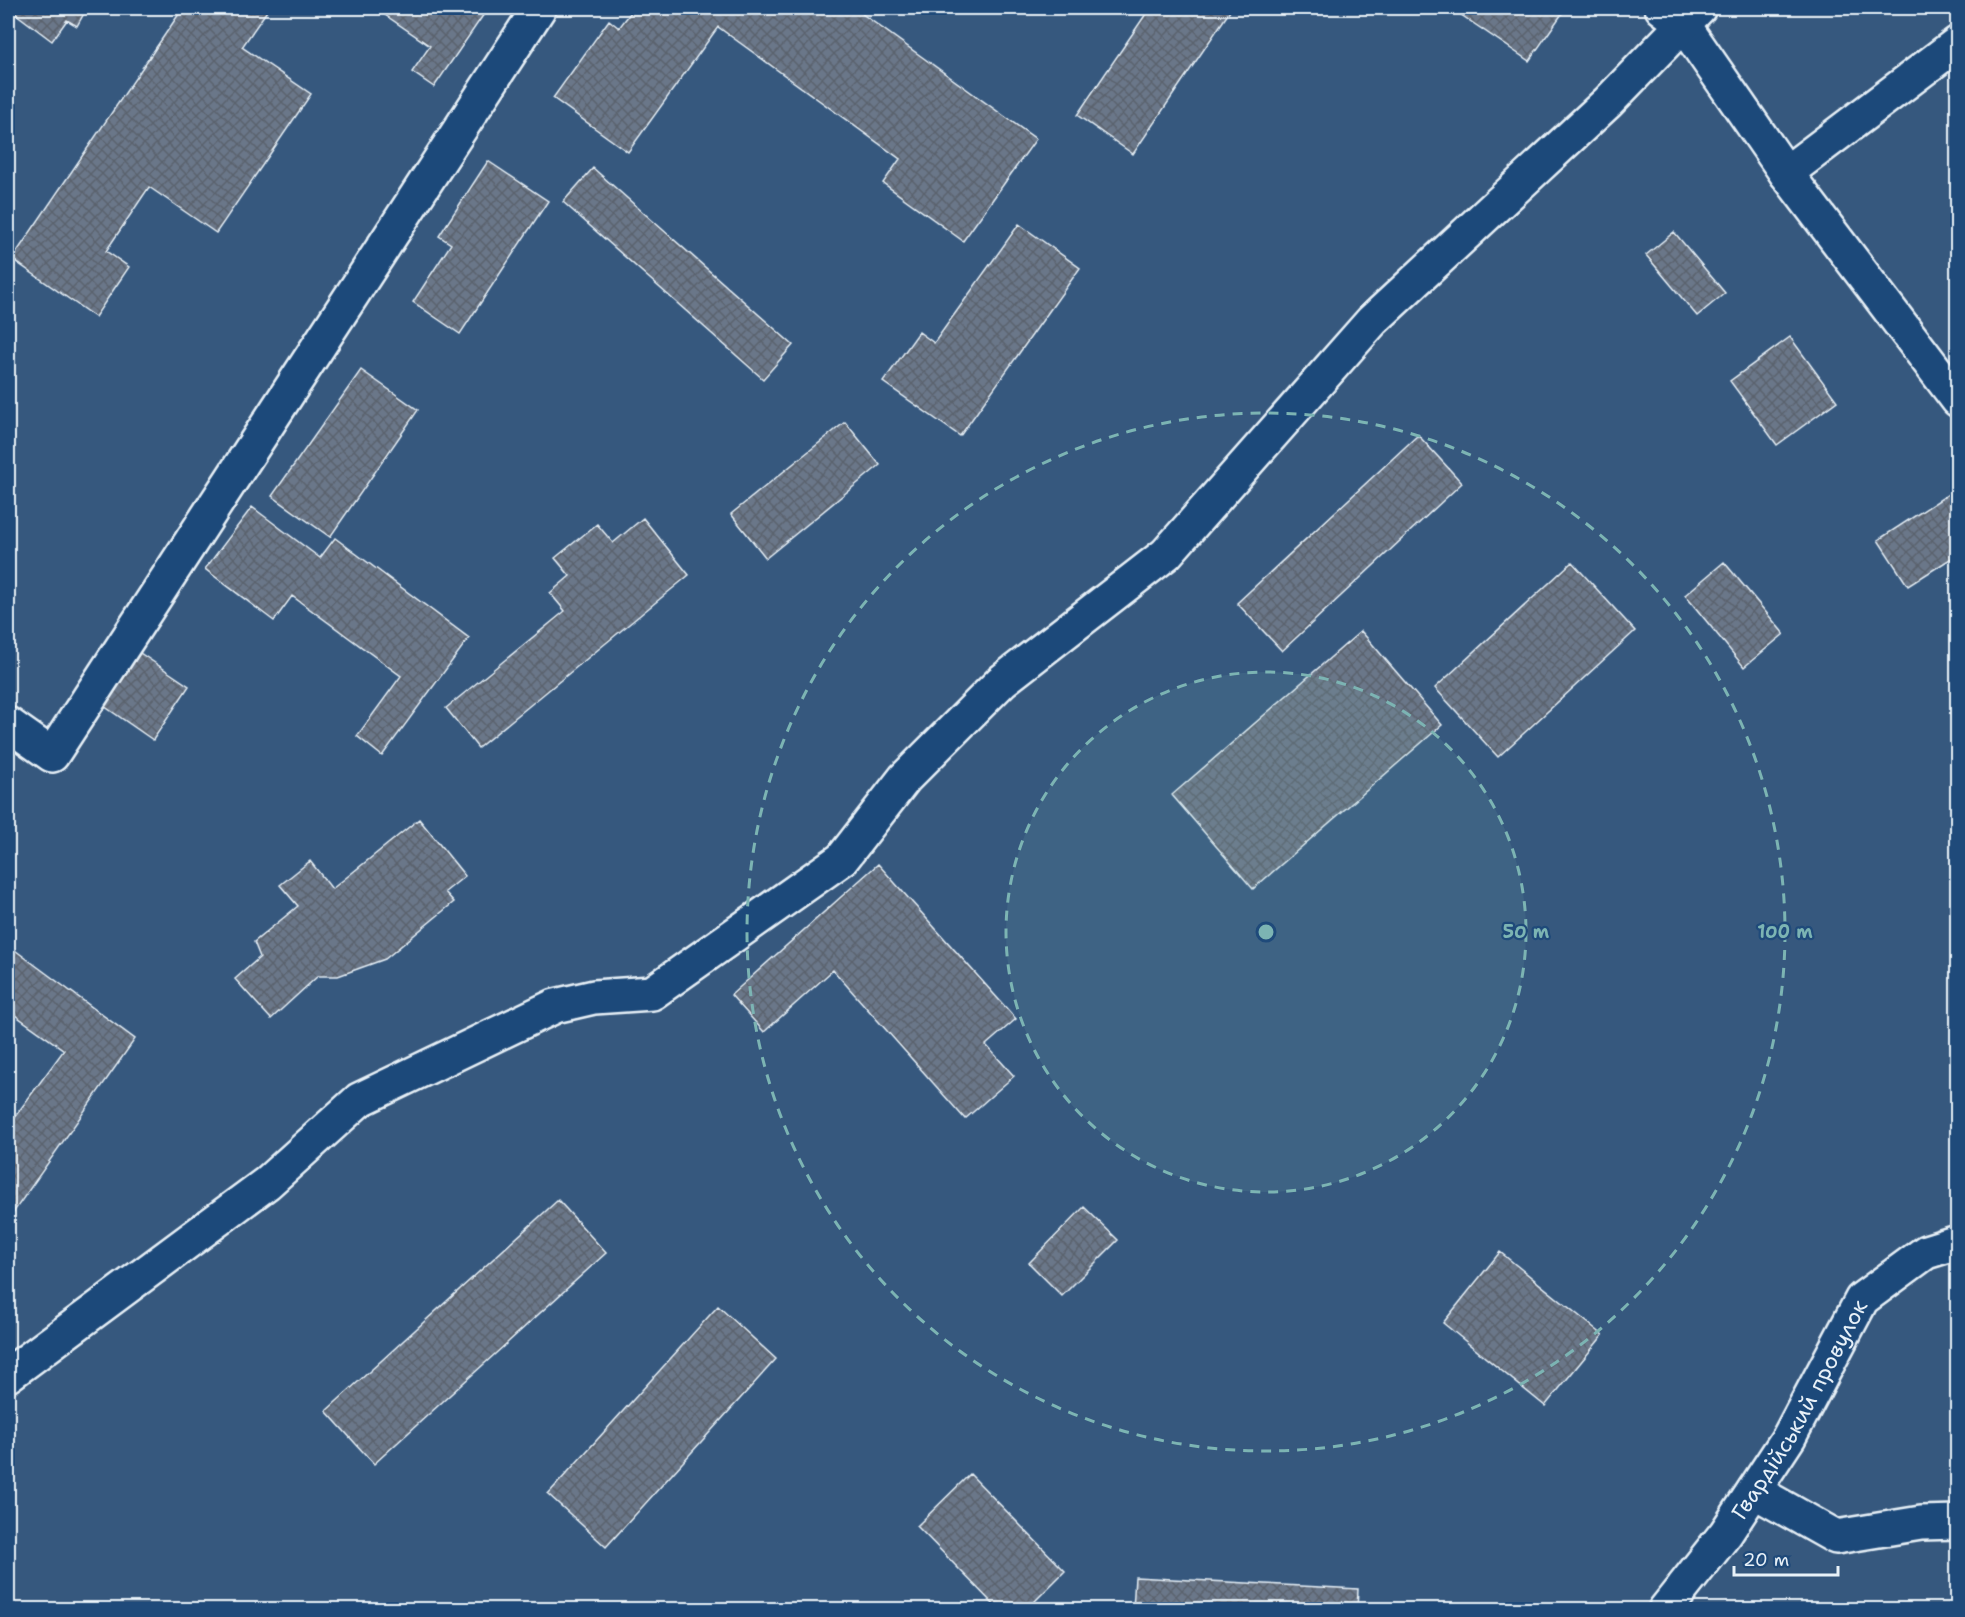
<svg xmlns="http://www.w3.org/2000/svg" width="1965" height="1617" font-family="'Shantell Sans',sans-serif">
  <defs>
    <pattern id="building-cross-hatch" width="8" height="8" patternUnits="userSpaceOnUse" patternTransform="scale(1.5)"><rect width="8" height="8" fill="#6b7789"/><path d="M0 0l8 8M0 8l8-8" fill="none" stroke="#5a626d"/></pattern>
  </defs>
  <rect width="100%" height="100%" fill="#36587e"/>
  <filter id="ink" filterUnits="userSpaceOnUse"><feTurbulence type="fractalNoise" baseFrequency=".0167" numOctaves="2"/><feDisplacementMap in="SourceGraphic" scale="12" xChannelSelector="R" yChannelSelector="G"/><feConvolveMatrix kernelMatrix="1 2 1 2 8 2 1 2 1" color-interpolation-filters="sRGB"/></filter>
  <g filter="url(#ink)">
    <path fill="url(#building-cross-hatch)" stroke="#e8f1f8" stroke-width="1.5" d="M8 8H87L77 26 67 20 52 41Z
      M183 8H269L242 47 311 94 216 233 149 187 106 251 129 267 95 317 12 259Z
      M375 8H475L484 14 434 87 412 72 430 46Z
      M634 8H854L1036 139 963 241 883 183 900 159 718 27 628 152 553 98 609 20 619 28Z
      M1150 8H1232L1133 154 1077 115Z
      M1451 8H1566L1529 61Z
      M488 161 548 201 460 334 413 302 451 244 439 236Z
      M593 168 793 345 763 379 563 202Z
      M1019 224 1080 268 960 436 883 382 919 332 934 343Z
      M1674 232 1725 293 1697 316 1646 255Z
      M1790 337 1837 401 1777 445 1730 381Z
      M361 370 418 410 330 537 272 496Z
      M845 422 880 465 766 558 731 514Z
      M1418 435 1462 483 1282 651 1237 603Z
      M1950 493 1958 504V554L1908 586 1878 540Z
      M252 507 320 558 335 538 469 638 382 756 357 736 401 676 292 596 274 621 205 569Z
      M643 518 689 575 478 748 446 708 565 611 550 593 570 576 555 558 597 524 613 543Z
      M1572 562 1635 631 1498 757 1435 688Z
      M1724 562 1784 634 1744 667 1685 595Z
      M1361 631 1442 725 1253 889 1172 795Z
      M140 653 189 686 153 740 104 706Z
      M419 819 465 876 445 892 454 902 385 959 338 976H318L271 1019 235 979 260 957 254 942 298 906 280 885 310 861 332 889Z
      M878 864 1016 1019 986 1045 1014 1076 965 1119 833 970 764 1032 731 995Z
      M8 945 135 1039 8 1220V1126L64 1050 8 1010Z
      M558 1200 606 1253 374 1464 326 1411Z
      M1084 1207 1118 1240 1062 1296 1029 1263Z
      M1500 1252 1603 1335 1545 1406 1443 1323Z
      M718 1306 776 1359 606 1547 548 1494Z
      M970 1474 1065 1571 1026 1610H999L917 1526Z
      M1135 1577 1358 1589 1357 1610H1133Z"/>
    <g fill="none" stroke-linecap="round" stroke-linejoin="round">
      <defs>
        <g id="minor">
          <path d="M1662 8 1683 24 1786 173 1958 400"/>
          <path d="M1786 173 1958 43"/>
          <path d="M8 724 52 755 539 8"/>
          <path d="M8 1375 267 1183 359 1100 555 1006 594 997 652 993 842 859 905 778 1002 681 1166 554 1372 321 1608 102 1699 8"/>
          <path d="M1754 1491 1836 1537 1921 1523 1958 1522"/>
          <path id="s1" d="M1665 1610 1726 1533 1789 1437 1862 1299 1926 1252 1958 1242"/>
        </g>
      </defs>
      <use href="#minor" stroke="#e8f1f8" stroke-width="38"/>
      <use href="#minor" stroke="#1f4a7a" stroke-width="33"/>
    </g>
  </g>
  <circle cx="1266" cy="932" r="260" fill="#7cb4b3" fill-opacity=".12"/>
  <g fill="none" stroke="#7cb4b3" stroke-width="3" stroke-dasharray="10 8">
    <circle cx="1266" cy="932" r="260"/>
    <circle cx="1266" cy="932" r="519"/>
  </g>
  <g text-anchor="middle" stroke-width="4.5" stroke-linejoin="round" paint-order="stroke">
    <g font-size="22" fill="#e8f1f8" stroke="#1f4a7a">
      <text dy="8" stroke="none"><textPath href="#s1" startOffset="242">Гвардійський провулок</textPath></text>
    </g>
  </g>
  <circle cx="1266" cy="932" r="9" fill="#7cb4b3" stroke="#1f4a7a" stroke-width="3"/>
  <g font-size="18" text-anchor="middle" font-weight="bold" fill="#7cb4b3" stroke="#1f4a7a" stroke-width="4.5" stroke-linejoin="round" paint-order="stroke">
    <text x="1526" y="938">50 m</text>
    <text x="1785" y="938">100 m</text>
  </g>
  <rect width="1965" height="1617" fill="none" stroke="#1f4a7a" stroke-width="30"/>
  <rect x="15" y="15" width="1935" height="1587" fill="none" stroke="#e8f1f8" stroke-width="2" filter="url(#ink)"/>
  <path d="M1734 1566v9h104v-9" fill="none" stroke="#e8f1f8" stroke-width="3"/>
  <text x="1743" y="1566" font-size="18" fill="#e8f1f8" stroke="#1f4a7a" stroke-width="4.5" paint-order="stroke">20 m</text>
</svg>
